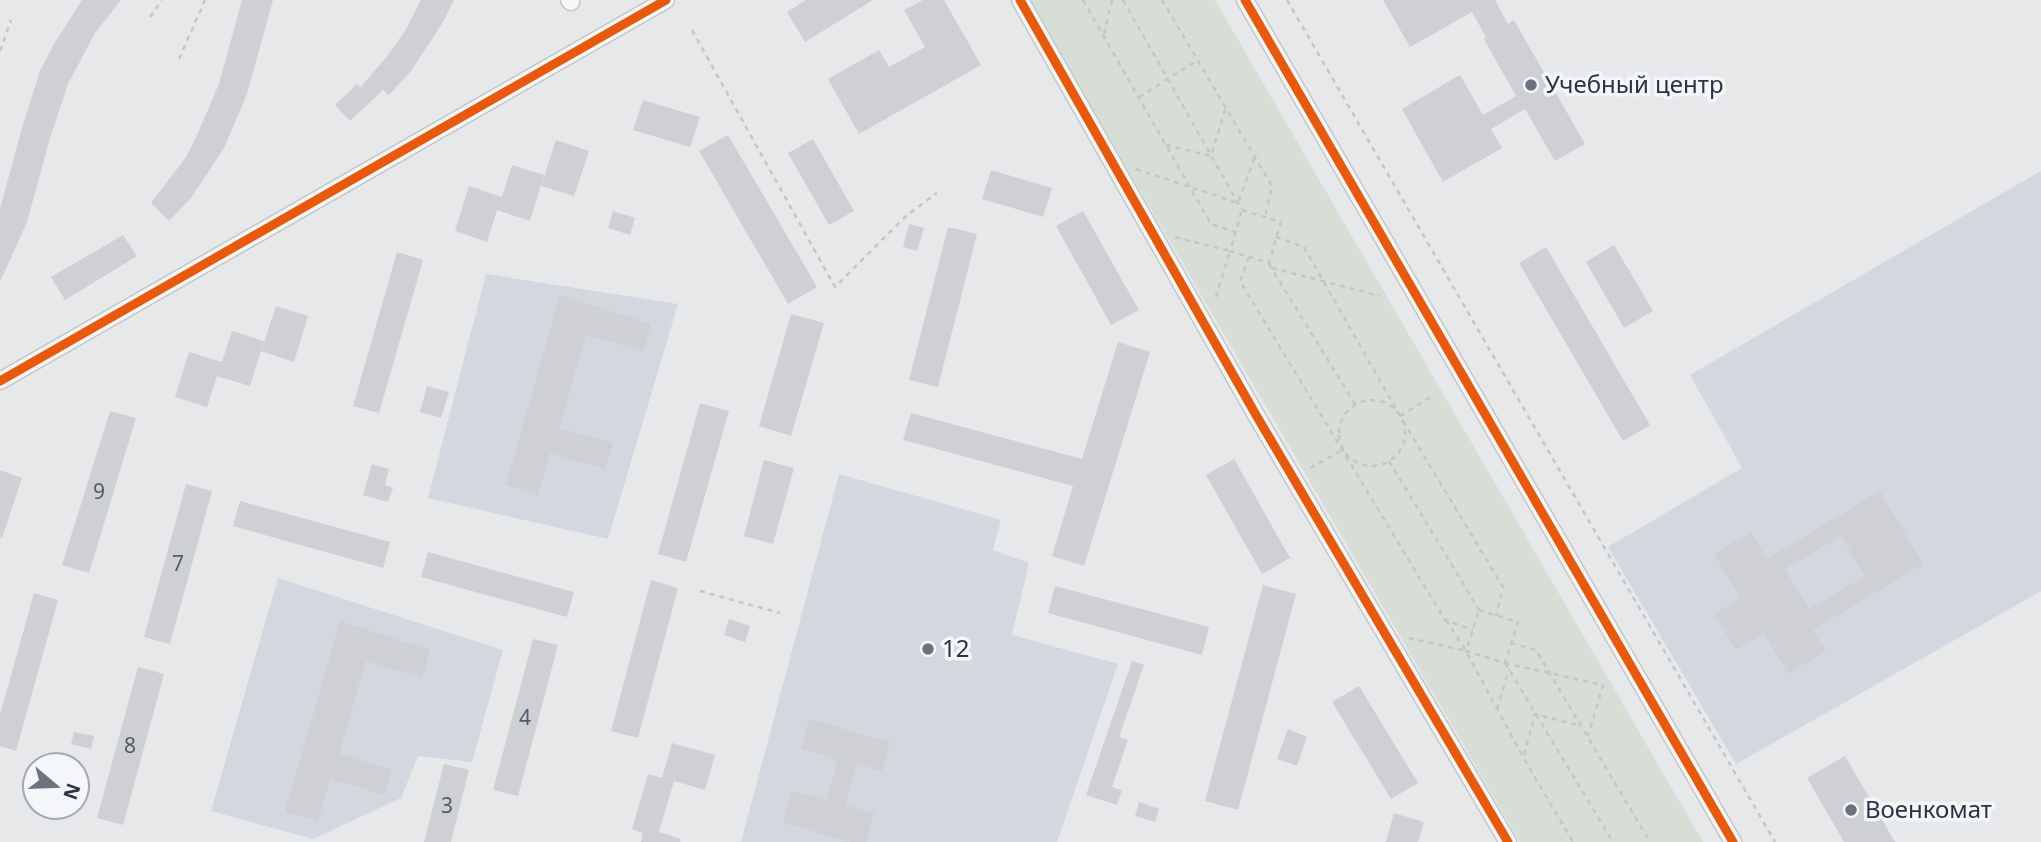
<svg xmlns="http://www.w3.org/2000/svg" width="2041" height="842" font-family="'Noto Sans',sans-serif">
  <rect width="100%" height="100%" fill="#e6e8ea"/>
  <path fill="#d4d7dd" d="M2041 171V591L1736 764 1608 547 1742 468 1690 375Z
    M486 274 678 304 608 539 428 498Z
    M839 474 1001 520 993 550 1029 563 1012 635 1118 664 1057 842H741Z
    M278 578 503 650 472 762 418 756 401 798 313 839 211 811Z"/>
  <path fill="#d6ded6" d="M1029 0H1215L1703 842H1520Z"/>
  <path fill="#ced0d3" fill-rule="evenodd" d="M82 0H121L95 33 68 84 50 138 27 222 0 282V209L22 128 40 71 54 44Z
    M242 0H273L247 94 224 148 191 198 169 221 151 203 186 157 197 135 219 84Z
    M421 0H454L443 22 411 71 389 95 383 90 350 121 335 105 357 84 360 88 388 55 405 31Z
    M806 0H873L805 42 787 12Z
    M923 0H944L981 65 859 134 828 79 879 50 889 67 925 47 904 10Z
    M1383 0H1495L1508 24 1514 20 1585 144 1555 161 1525 109 1491 129 1502 148 1443 182 1402 109 1460 75 1483 115 1516 96 1484 39 1486 37 1472 12 1410 47Z
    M643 100 700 117 690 147 633 130Z
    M728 135 817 287 788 304 699 151Z
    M813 139 854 211 829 225 788 153Z
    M556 140 589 151 574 196 541 186Z
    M512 165 544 175 530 221 497 210 487 242 455 231 469 186 502 197Z
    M991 170 1052 188 1043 217 982 199Z
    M613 211 635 218 630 235 608 228Z
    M1083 211 1139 310 1111 325 1056 226Z
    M909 224 924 228 917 251 903 247Z
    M948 227 977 234 938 387 909 380Z
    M123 235 137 256 65 300 51 277Z
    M1614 245 1653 311 1624 328 1586 262Z
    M1546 247 1650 425 1623 441 1519 263Z
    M397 252 423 260 379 413 353 406Z
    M560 295 651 324 643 351 586 335 559 428 613 443 605 469 550 453 538 495 506 485Z
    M276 306 308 316 294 362 261 351Z
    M791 314 824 323 791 436 759 426Z
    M232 331 264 341 250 386 217 376 207 407 175 397 189 352 222 362Z
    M1118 342 1150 352 1084 566 1052 556 1073 486 903 440 911 413 1082 459Z
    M427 386 449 392 441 418 420 412Z
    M700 403 729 411 686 562 658 554Z
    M110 411 136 418 89 573 62 565Z
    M1234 459 1290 558 1262 574 1206 475Z
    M764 460 794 468 773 544 744 536Z
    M372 464 389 469 385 485 393 488 388 502 363 495Z
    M0 470 22 478 2 538 0 537Z
    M186 484 212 491 170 644 144 637Z
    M1880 491 1923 564 1813 630 1826 651 1788 674 1764 633 1736 650 1714 614 1740 598 1714 554 1751 532 1767 559ZM1841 536 1865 576 1809 609 1785 569Z
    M240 501 390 542 383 568 233 526Z
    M428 552 574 592 567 617 421 577Z
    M651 580 678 588 638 738 611 731Z
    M1263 585 1296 594 1238 810 1205 801Z
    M1055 586 1209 627 1202 655 1048 613Z
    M34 593 58 600 16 751 0 746V715Z
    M729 619 750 626 745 642 724 635Z
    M340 621 430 650 422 678 366 661 339 754 392 769 385 795 330 779 318 821 285 812Z
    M533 639 558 645 518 796 493 790Z
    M1132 661 1144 665 1119 737 1128 740 1112 787 1122 790 1117 805 1086 795Z
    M138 667 164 674 123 825 97 818Z
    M1359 686 1418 783 1391 799 1332 702Z
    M809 719 890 742 882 771 857 764 845 805 874 813 866 842H851L783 823 792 791 826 801 838 760 801 749Z
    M1288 729 1307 737 1297 766 1277 759Z
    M74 732 94 736 91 749 71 744Z
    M672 743 715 755 705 790 674 781 659 832 681 839 680 842H641L643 833 632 829 648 774 662 778Z
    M1845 756 1895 842H1844L1807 778Z
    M444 764 469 770 451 842H424Z
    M1139 802 1159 809 1155 822 1135 816Z
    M1394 813 1424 822 1418 842H1386Z"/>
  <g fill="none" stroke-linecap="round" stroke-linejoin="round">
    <defs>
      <path id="minor" d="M569 0 571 2
        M1020 0 1256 415 1508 842
        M1245 0 1733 842
        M0 381 666 0"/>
    </defs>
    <use href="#minor" stroke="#c4c6c8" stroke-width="19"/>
    <path stroke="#c5c6ca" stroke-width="2.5" stroke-dasharray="5 5" stroke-linecap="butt" d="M1083 0 1211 224 1235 232
      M1123 0 1242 210
      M1162 0 1272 186 1265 217
      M1287 0 1775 842
      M150 17 162 0
      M692 30 835 287 906 216 937 193
      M1104 34 1112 0
      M0 51 11 20
      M179 59 205 0
      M1139 97 1198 60
      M1166 145 1211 156 1226 107
      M1136 169 1238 203 1255 156
      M1242 210 1281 222 1269 263 1230 251Z
      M1175 237 1230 251 1215 300
      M1276 237 1304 247 1400 416 1503 587 1496 616
      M1249 257 1240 281 1445 620 1473 630
      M1269 264 1355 404
      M1272 268 1380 296
      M1339 433a33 33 0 1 1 66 0a33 33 0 1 1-66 0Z
      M1400 416 1432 396
      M1389 461 1479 610
      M1310 468 1343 450
      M700 591 780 613
      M1479 610 1518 622 1505 663 1466 651Z
      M1446 620 1466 651 1523 757 1573 842
      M1409 638 1466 651
      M1511 643 1536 650 1650 842
      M1505 663 1613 842
      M1505 663 1603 685 1588 736
      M1497 709 1509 669
      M1524 755 1535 714 1581 726"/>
    <use href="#minor" stroke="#f5f6f7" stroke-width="16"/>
    <defs>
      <path id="cycleway" d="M1020 0 1256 415 1508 842
        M1245 0 1733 842
        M0 381 666 0"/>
    </defs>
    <use href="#cycleway" stroke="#f4f6f9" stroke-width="13"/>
    <use href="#cycleway" stroke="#e8590c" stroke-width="9"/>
  </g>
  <g fill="#6c737f" stroke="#f4f6f9" stroke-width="2.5">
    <circle cx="1531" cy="85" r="7"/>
    <circle cx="928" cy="649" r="7"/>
    <circle cx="1851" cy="810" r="7"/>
  </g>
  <g text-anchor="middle" stroke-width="7" stroke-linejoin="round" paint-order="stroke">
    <g font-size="21" fill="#545c69">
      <text x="99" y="499">9</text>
      <text x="178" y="571">7</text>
      <text x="525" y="725">4</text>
      <text x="130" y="753">8</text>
      <text x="447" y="813">3</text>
    </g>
    <g font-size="24" fill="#2b3445" stroke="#f4f6f9" text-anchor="start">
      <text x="1545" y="93">Учебный центр</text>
      <text x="942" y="657">12</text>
      <text x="1865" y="818">Военкомат</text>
    </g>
  </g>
  <g transform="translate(56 786) rotate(109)"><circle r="33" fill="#f4f6f9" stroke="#a4a8b1" stroke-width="2"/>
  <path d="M0-5L12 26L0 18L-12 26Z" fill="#6c737f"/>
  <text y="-10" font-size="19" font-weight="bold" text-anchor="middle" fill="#2b3445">N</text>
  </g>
</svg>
